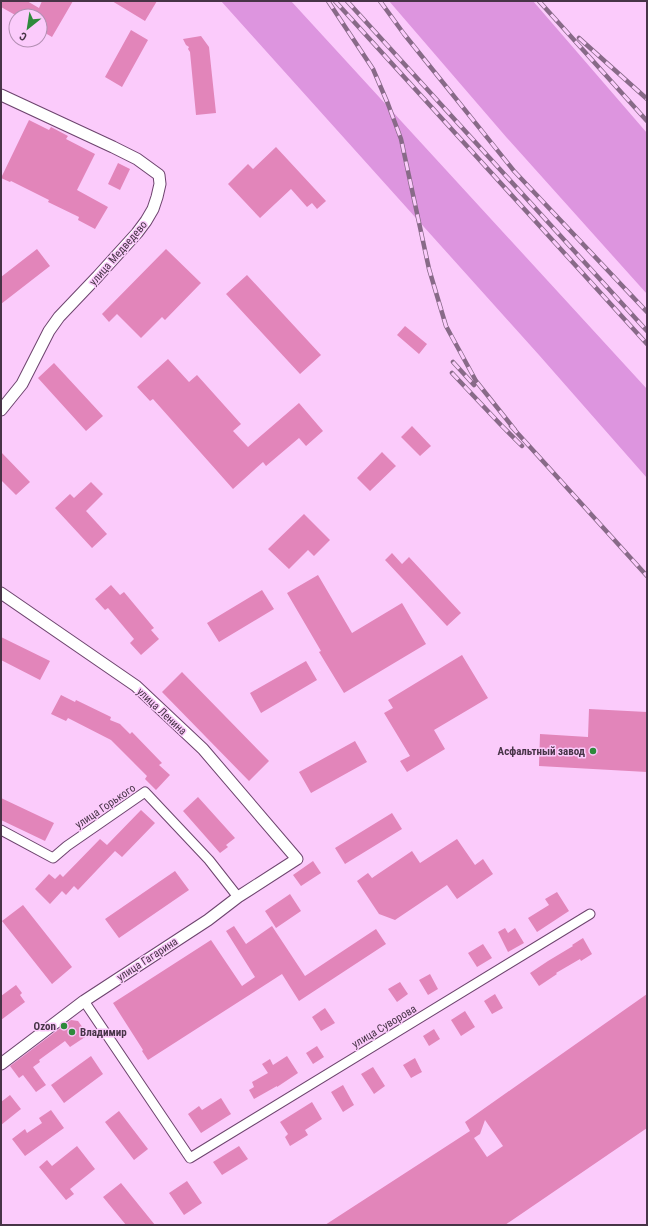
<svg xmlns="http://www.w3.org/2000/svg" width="648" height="1226" font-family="'Roboto Condensed',sans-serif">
  <rect width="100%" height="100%" fill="#fbcbfb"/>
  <path fill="#dd95df" d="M221 1H291L647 389V478L539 355Z
    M389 1H533L647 133V294L507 138Z"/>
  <path fill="#e285ba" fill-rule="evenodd" d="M1 1H27L39 8 42 1H73L52 37 40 30V16H17L1 7Z
    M112 1H157L145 21Z
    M131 30 148 40 122 87 105 77Z
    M201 36 209 47 216 113 196 115 190 52 188 49 189 47 186 45 183 39Z
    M29 120 49 130 51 127 68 136 66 139 95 154 77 190 108 207 95 229 78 220 79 217 48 202 49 200 11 181 10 182 1 178Z
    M276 147 326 201 317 209 312 203 307 207 291 189 260 218 228 184 248 164 253 169Z
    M118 163 130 169 120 190 108 184Z
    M37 249 50 266 1 304V277Z
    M166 249 201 283 165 320 162 317 141 338 117 314 109 322 102 314Z
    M247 275 321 355 300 374 226 294Z
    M405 326 427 344 419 354 397 335Z
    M168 359 189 382 197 375 241 424 233 431 248 447 299 403 323 431 306 446 299 438 266 466 263 462 233 489 153 399 150 401 137 387Z
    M54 363 103 416 86 431 38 378Z
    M412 426 431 446 420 456 401 437Z
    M1 452 30 482 16 495 1 480Z
    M382 452 396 466 370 491 357 478Z
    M91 482 103 494 86 511 107 534 92 548 55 508 70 494 74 498Z
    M304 514 330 540 314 556 308 550 289 569 268 549Z
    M392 553 402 564 409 557 461 613 447 626 385 560Z
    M318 575 352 633 402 603 426 644 344 693 319 652 321 651 287 593Z
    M111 585 120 595 124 592 154 628 151 630 159 639 141 655 130 643 134 639 108 608 105 610 95 599Z
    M262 590 274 609 219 642 207 623Z
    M1 637 50 661 40 680 1 660Z
    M462 655 488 698 434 730 445 749 407 772 400 761 410 756 384 713 393 708 388 700Z
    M306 661 317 680 261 713 250 693Z
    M182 672 269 761 249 781 162 692Z
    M61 695 75 702 76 700 111 717 110 720 120 724 130 734 132 732 162 763 159 765 170 775 156 790 145 779 147 776 111 740 68 718 66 721 51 714Z
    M589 709 647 712V772L539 766 540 734 588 737Z
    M355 741 367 762 311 793 299 772Z
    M198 797 235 838 226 845 228 847 220 853 183 811Z
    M1 798 54 823 45 841 1 820Z
    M141 810 155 823 122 857 115 851 78 890 74 886 66 895 62 891 50 904 35 889 49 874 55 879 60 874 63 877 100 839 107 845Z
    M392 813 402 829 345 864 335 848Z
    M457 839 475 865 483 859 493 874 457 899 447 885 395 920 379 914 357 881 368 873 372 878 412 851 420 863Z
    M313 861 321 873 301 886 293 875Z
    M175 871 189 890 119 938 105 919Z
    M557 892 569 911 537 932 528 918 549 905 545 899Z
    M290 894 301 911 276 928 265 911Z
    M23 905 72 967 52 984 2 921Z
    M234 926 246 944 272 926 305 976 376 929 386 944 299 1001 282 974 148 1060 142 1051 143 1050 113 1003 211 940 242 986 255 977 226 931Z
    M505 928 508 933 515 928 524 943 508 952 498 932Z
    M583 938 592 954 581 961 580 959 556 973 557 974 539 986 530 973 548 961 573 946 572 945Z
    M483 944 492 958 477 967 468 953Z
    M430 974 438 989 428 995 419 980Z
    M400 982 408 994 397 1002 388 989Z
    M16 985 22 993 20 995 25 1002 1 1020V996Z
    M495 994 503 1008 492 1014 484 1001Z
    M647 994V1128L505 1225H325L470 1131 465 1122ZM485 1120 503 1146 487 1157 474 1138 480 1134Z
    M325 1008 335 1023 321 1031 312 1017Z
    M465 1011 475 1027 461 1036 451 1020Z
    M71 1020 78 1021 88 1035 70 1047 65 1041 39 1060 40 1062 33 1067 46 1085 36 1092 23 1075 19 1078 10 1066Z
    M434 1029 440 1039 429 1046 423 1036Z
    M317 1046 324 1057 313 1064 306 1053Z
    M91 1056 103 1074 64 1103 51 1085Z
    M287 1056 298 1073 277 1087V1086L254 1099 249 1090 254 1087 252 1082 268 1073 262 1064 270 1059 273 1065Z
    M415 1058 422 1072 411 1078 403 1065Z
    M373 1067 385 1086 374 1094 361 1074Z
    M343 1085 354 1105 343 1112 331 1092Z
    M10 1095 21 1109 1 1125V1102Z
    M221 1098 231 1114 201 1133 188 1114 199 1106 202 1110Z
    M312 1102 322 1119 305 1130 308 1135 290 1146 285 1137 288 1134 280 1122Z
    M51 1110 64 1128 25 1156 12 1139 25 1129 27 1133 42 1123 39 1118Z
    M119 1111 148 1149 134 1160 105 1122Z
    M77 1146 95 1169 70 1189 74 1194 66 1200 39 1167 47 1160 52 1166Z
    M239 1146 248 1159 222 1175 213 1162Z
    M187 1181 202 1203 184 1215 169 1193Z
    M121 1183 155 1225H126L103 1197Z"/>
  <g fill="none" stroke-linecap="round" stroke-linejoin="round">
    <defs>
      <path id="minor" d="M1 830 53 858 67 846 145 792 209 860 238 897
        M84 1001 190 1158 590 914"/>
      <path id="tertiary" d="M1 95 113 147 137 159 159 175 160 184 157 197 153 209 146 221 137 233 98 276 59 317 49 331 22 384 1 410
        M1 593 136 686 203 749 297 859 238 897 208 920 84 1001 1 1064"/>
    </defs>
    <use href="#minor" stroke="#6d446e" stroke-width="11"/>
    <use href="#tertiary" stroke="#6d446e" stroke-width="13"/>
    <use href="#minor" stroke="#fff" stroke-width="9"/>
    <use href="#tertiary" stroke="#fff" stroke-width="11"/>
    <defs>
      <path id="rail" d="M328 1 373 69 388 104 401 139 429 269 446 326 476 381 515 430
        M335 1 647 344
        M347 1 647 331
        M380 1 404 34 514 171 647 312
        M539 1 647 121
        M579 38 647 99
        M453 362 474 385
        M452 373 501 425 522 446
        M511 426 647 576"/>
    </defs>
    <use href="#rail" stroke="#886a88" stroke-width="4.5"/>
    <use href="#rail" stroke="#fbcbfb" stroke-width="3" stroke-dasharray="9" stroke-linecap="butt"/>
  </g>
  <g fill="#2e8a3c" stroke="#fbcbfb" stroke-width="1.5">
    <circle cx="593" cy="751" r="4"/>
    <circle cx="64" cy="1026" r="4"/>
    <circle cx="72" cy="1032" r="4"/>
  </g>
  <g text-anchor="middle" stroke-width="3" stroke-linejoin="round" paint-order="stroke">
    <g font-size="11" fill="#473447" stroke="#fbcbfb">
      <text transform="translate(118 253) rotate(-49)" y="4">улица Медведево</text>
      <text transform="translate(162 711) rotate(43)" y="4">улица Ленина</text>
      <text transform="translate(105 806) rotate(-34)" y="4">улица Горького</text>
      <text transform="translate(147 959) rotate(-33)" y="4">улица Гагарина</text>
      <text transform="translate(384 1026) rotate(-31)" y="4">улица Суворова</text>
    </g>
    <g font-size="11" font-weight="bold" fill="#473447" stroke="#fbcbfb" text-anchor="end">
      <text x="585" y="755">Асфальтный завод</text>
      <text x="56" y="1030">Ozon</text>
      <text x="80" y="1036" text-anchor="start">Владимир</text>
    </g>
  </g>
  <rect width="648" height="1226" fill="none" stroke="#473447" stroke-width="4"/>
  <g transform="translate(28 28) rotate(210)"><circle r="19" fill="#fbcbfb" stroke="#b38fb3"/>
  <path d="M0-3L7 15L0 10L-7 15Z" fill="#2e8a3c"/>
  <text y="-6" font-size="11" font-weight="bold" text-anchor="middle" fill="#473447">С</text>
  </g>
</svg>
